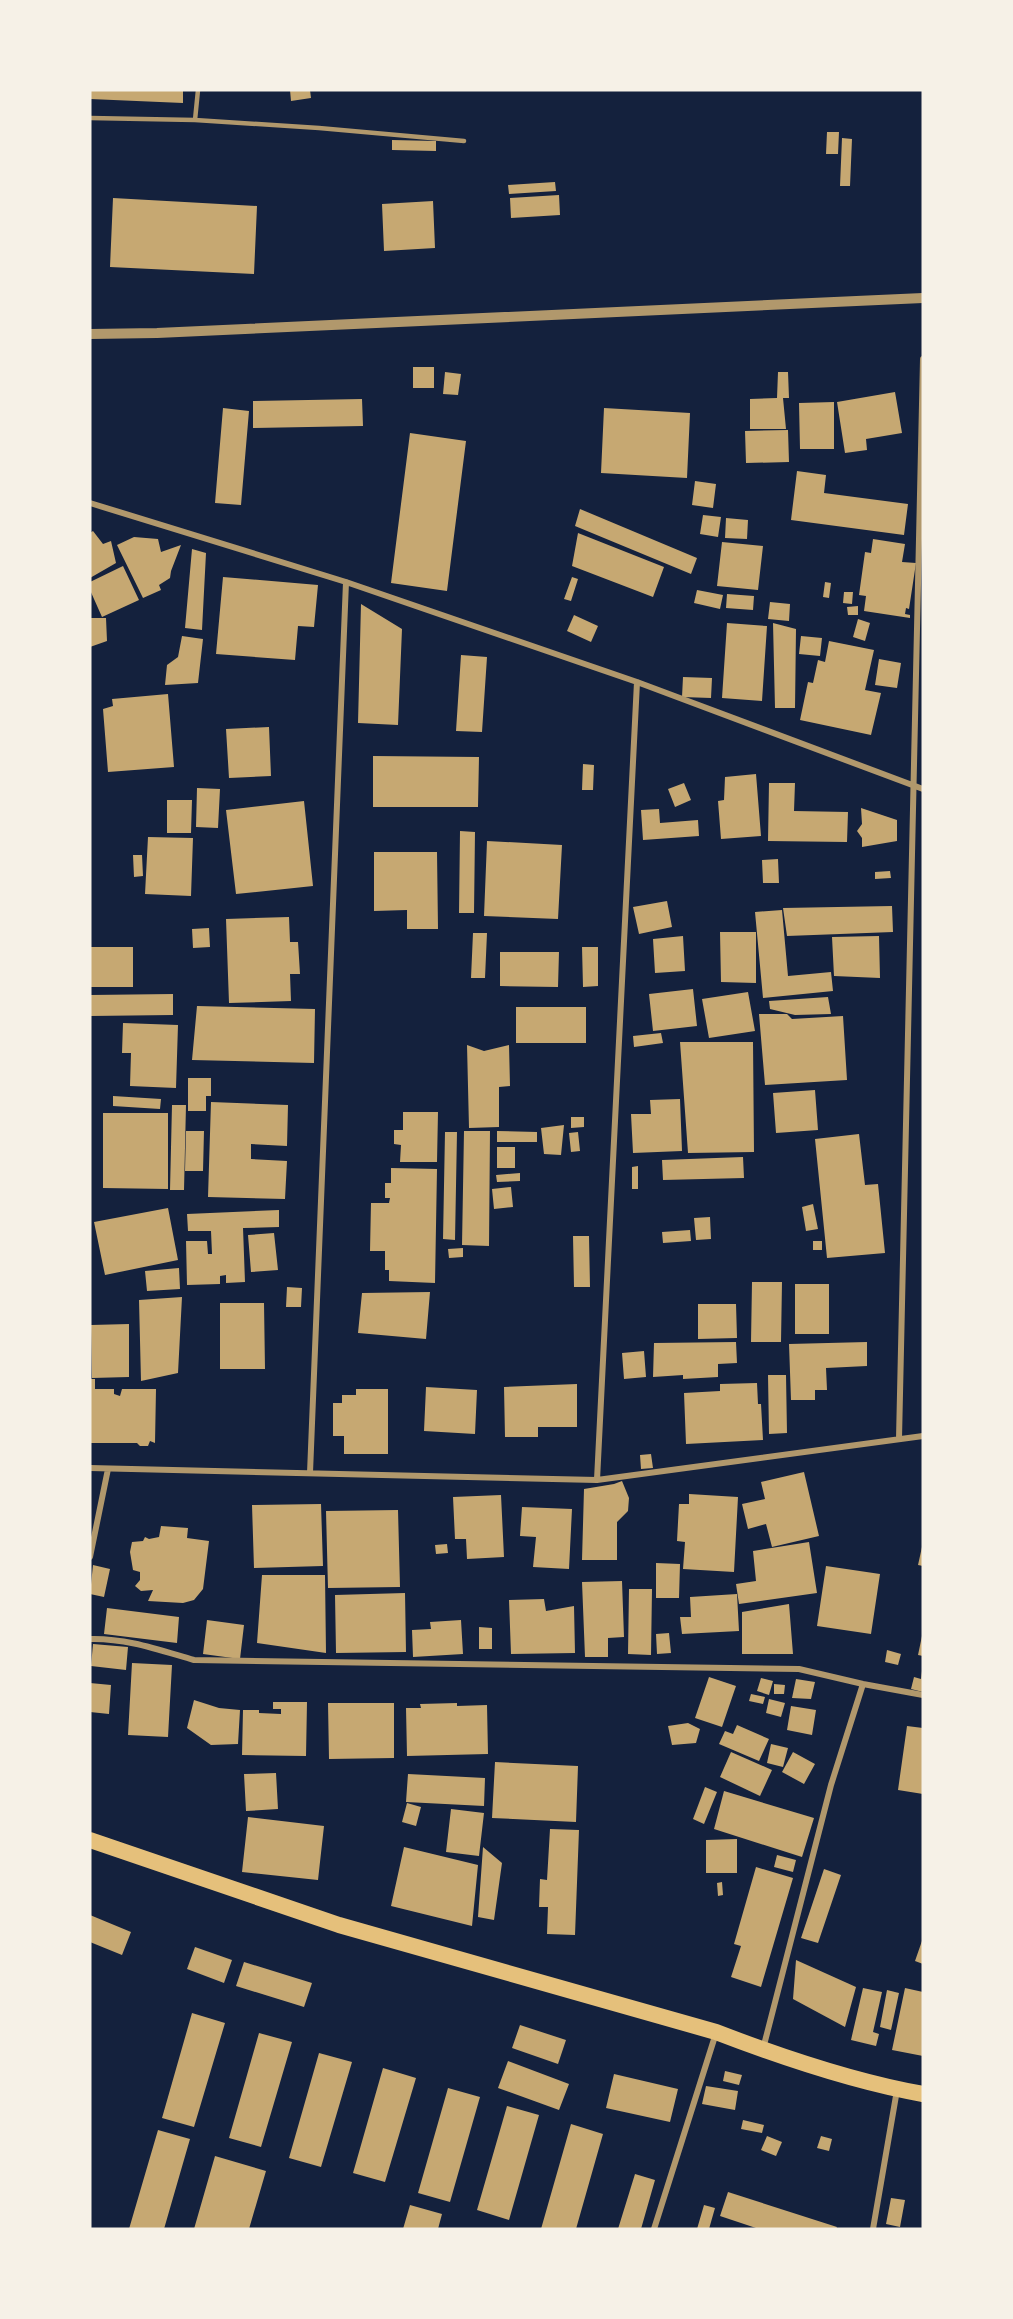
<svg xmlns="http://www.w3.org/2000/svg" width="1013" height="2319" font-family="Karla,sans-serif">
  <rect width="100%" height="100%" fill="#14213d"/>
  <path fill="#c6a872" d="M90 90H183V103L90 99Z
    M290 90H310L311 98 291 101Z
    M827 132H839L838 154H826Z
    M842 138 852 139 850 186H840Z
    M392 140 436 141V151L392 150Z
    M555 182 556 191 509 194 508 185Z
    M559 195 560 215 511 218 510 198Z
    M113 198 257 206 254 274 110 267Z
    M433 201 435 248 384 251 382 204Z
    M413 367H434V388H413Z
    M445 372 461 374 458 395 443 394Z
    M778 372H788L789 398H783L786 429H750V399L777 398Z
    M895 392 902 433 866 439 867 450 845 453 837 402Z
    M362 399 363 426 253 428V401Z
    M834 402V449H800L799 403Z
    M223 408 249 411 241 505 215 503Z
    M604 408 690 413 687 478 601 473Z
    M788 430 789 462 746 463 745 431Z
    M410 433 466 441 447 591 391 583Z
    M797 471 826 475 824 493 908 504 904 535 791 520Z
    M695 481 716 484 713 508 692 505Z
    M580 509 697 558 691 574 575 526Z
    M703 515 721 517 718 537 700 534Z
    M726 518 748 520 747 539 725 538Z
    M93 531 103 544 111 541 116 563 90 578V533Z
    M578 533 664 567 653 597 572 566Z
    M134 537 158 539 161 552 181 545 171 571 170 578 159 585 161 590 143 598 117 545Z
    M873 539 905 544 902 562 916 563 909 609 906 608 905 614 910 615V618L864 611 866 596 859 595 865 552 871 553Z
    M722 542 763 546 758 590 717 586Z
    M192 549 206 553 202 630 185 628Z
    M123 566 139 600 102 617 90 590V582Z
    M223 577 318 585 314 627 298 626 295 660 216 654Z
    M572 577 578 579 571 601 564 599Z
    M825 582 831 583 829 598 823 597Z
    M697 590 723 595 720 609 694 603Z
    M844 592H853L852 604 843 603Z
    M727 594 754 596 753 610 726 608Z
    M770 602 790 604 789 621 768 619Z
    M361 604 402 629 398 725 358 723Z
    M858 606V615H848L847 607Z
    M574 615 598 626 591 642 567 631Z
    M90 618H106L107 641 90 647Z
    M858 619 870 623 865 641 853 637Z
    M727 623 767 626 762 701 722 698Z
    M773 623 796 629 795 708H775Z
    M182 636 203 639 198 683 165 685 167 665 178 657Z
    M801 636 822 638 820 656 799 654Z
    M829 641 874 650 865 690 881 693 871 735 800 720 808 682 813 683 818 660 825 662Z
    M461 655 487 657 482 732 456 731Z
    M879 659 901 663 897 688 875 685Z
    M683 677 712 678 711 698 682 697Z
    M168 694 174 767 108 772 103 709 113 706 112 699Z
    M269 727 271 776 229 778 226 729Z
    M373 756 479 757 478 807H373Z
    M583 764 594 765 593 790H582Z
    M756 774 761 836 721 839 718 801 724 800 725 777Z
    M684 783 691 800 675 807 668 789Z
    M769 783H795L794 811 848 812 847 842 768 841Z
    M197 788 220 789 218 828 196 827Z
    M167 800H192L191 833H167Z
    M304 801 313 886 236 894 226 810Z
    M861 808 897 820V841L862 847V838L857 831 862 824Z
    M659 809 660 823 698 820 699 836 643 840 641 810Z
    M460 831 475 832 474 913H459Z
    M148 837 193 838 191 896 145 894Z
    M487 841 562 845 558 919 484 916Z
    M374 852H437L438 929H407V910L374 911Z
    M133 855H142L143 876 134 877Z
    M778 859 779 883H763L762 860Z
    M890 871 891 878 875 879V872Z
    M667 901 672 927 639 934 633 907Z
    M892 906 893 932 787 936 783 908Z
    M782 910 788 976 831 972 833 991 763 998 755 912Z
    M289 917 290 942H298L300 974H290L291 1001 229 1003 226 919Z
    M209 928 210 947 193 948 192 929Z
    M720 932H756V983L721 982Z
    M473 933H487L485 978H471Z
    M683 936 685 971 655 973 653 939Z
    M879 936 880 978 834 976 832 937Z
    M90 947H133V987H90Z
    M582 947H598V986L583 987Z
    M500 952H559L558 987 500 986Z
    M693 989 697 1026 653 1031 649 994Z
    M748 992 755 1031 709 1038 702 999Z
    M173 994V1015L90 1016V995Z
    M828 997 831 1014 795 1015 770 1009 769 1001Z
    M197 1006 315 1009 314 1063 192 1060Z
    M516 1007H586V1043H516Z
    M759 1014H787L792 1019 843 1016 847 1080 765 1085Z
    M123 1023 178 1025 176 1088 130 1086 131 1053H122Z
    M661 1033 663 1043 634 1047 633 1036Z
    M680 1042H753L754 1152 688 1153Z
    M467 1045 484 1051 509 1045 510 1086 499 1087V1127L469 1128Z
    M188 1078H211V1096H206V1111H188Z
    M815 1090 818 1130 776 1133 773 1093Z
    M113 1096 161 1099 160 1109 113 1106Z
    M680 1099 682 1151 633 1153 631 1114H651L650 1100Z
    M211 1102 288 1105 287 1146 251 1144V1159L287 1161 285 1199 208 1197Z
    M172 1105H186L184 1190H170Z
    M403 1112H438L437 1162H400L401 1145 394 1144V1130H403Z
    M103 1113H168V1189L103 1188Z
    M571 1117H584V1127L571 1128Z
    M564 1125 561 1155 544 1154 541 1128Z
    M186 1131H204L203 1171H185Z
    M464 1131H490L489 1246 462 1245Z
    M497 1131 537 1132V1142H497Z
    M445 1132H457L455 1240 443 1239Z
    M578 1132 580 1151 571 1152 569 1133Z
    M859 1134 865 1185 878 1184 885 1253 827 1258 815 1139Z
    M497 1147H515V1168H497Z
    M743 1157 744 1178 663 1180 662 1160Z
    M638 1166V1189H632V1167Z
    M391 1168 437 1169 435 1283 389 1281V1270H385V1251H370L371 1203H389L390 1198H385V1183H391Z
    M520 1173V1181L497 1182 496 1175Z
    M511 1187 513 1207 494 1209 492 1189Z
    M813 1204 818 1229 806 1231 802 1207Z
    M168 1208 178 1260 105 1275 94 1222Z
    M279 1210V1227L243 1228 245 1282 226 1283V1275L220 1276V1284L187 1285 186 1241H207L208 1254H212L211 1231H188L187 1214Z
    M710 1217 711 1239 696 1240 694 1218Z
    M690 1230 691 1241 663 1243 662 1232Z
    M274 1233 278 1270 251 1272 248 1235Z
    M573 1236H589L590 1287H574Z
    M813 1241H822V1250H813Z
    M463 1248V1257L449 1258 448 1249Z
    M179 1268 180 1289 147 1291 145 1271Z
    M752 1282H782L781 1342H751Z
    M795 1284H829V1334H795Z
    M287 1287 302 1288 301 1307H286Z
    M430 1292 426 1339 358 1333 362 1293Z
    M182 1297 178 1373 141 1381 139 1300Z
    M220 1303H264L265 1369H220Z
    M698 1304H736L737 1338 698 1339Z
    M129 1324V1377L92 1378 91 1325Z
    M736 1342 737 1363 718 1364V1377L683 1379V1375L653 1377 654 1343Z
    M867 1342V1366L826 1368 827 1390H815V1400H791L789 1344Z
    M644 1351 646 1377 624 1379 622 1353Z
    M768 1375H786L787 1433 769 1434Z
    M90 1379H95V1389H114V1394L120 1396 122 1389H156L155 1443 150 1441 148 1446H140L137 1443H90Z
    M757 1383 758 1404H761L763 1440 686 1444 684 1393 720 1391V1384Z
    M577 1384V1427H538V1437H505L504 1387Z
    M426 1387 477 1390 475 1434 424 1431Z
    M356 1389H388V1454H344V1436H333V1403H342V1395H356Z
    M651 1454 653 1468 641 1469 640 1455Z
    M804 1472 819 1536 772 1547 766 1524 748 1529 742 1504 765 1499 761 1482Z
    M622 1481 629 1498 628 1511 617 1522V1560H582L584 1489 614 1484Z
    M689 1494 738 1497 734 1572 683 1569 685 1542 677 1541 679 1504H689Z
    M501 1495 504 1557 467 1559 466 1539H455L453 1497Z
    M321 1504 323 1566 254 1568 252 1505Z
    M522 1507 572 1509 569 1569 533 1567 536 1537 520 1536Z
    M398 1510 400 1587 328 1588 326 1511Z
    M161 1526 188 1528 187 1538 209 1541 203 1589 194 1600 183 1603 148 1601 153 1590 141 1591 135 1586 140 1580V1572L133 1570 130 1552 132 1542 143 1541 145 1537 149 1539 159 1537Z
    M809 1542 817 1593 739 1604 736 1584 756 1581 753 1551Z
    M447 1544 448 1553 436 1554 435 1545Z
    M922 1547H923V1566L918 1565Z
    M656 1563 680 1564 679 1598H656Z
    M93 1565 110 1569 104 1597 90 1594Z
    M826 1566 880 1574 871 1634 817 1626Z
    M262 1575H325L326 1653 257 1643Z
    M622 1581 624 1637 608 1638V1657H585L582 1582Z
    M629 1589H652L651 1655 628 1654Z
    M405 1593 406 1652 336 1653 335 1595Z
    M737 1594 739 1631 682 1634 680 1617H691L690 1597Z
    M544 1599 546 1611 574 1606 575 1653 511 1654 509 1600Z
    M789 1604 793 1654H742V1612Z
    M107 1608 179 1617 177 1643 104 1634Z
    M207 1620 244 1625 240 1659 203 1654Z
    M461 1620 463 1654 413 1657 412 1630 431 1629 430 1622Z
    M479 1627 492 1628V1649H479Z
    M669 1633 671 1653 657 1654 656 1634Z
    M922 1636 923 1637V1656L918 1655Z
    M93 1644 128 1647 126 1670 91 1666Z
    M887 1650 901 1654 898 1665 885 1662Z
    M132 1663 172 1665 168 1737 128 1735Z
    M922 1671 923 1692 911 1689 914 1677 921 1679Z
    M709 1677 736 1686 722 1727 695 1718Z
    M761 1678 773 1681 769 1695 757 1691Z
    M796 1679 815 1682 811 1699 792 1698Z
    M90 1683 111 1685 109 1714 90 1712Z
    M774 1684 785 1685 784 1694H774Z
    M751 1694 765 1697 763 1704 749 1701Z
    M769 1699 785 1703 781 1717 766 1713Z
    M194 1700 219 1708 240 1710 238 1744 211 1745 187 1728Z
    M273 1702H307L306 1756 242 1755 243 1710H259V1713L281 1714V1709H273Z
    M328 1703H394V1758L329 1759Z
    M457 1703V1706L487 1705 488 1754 407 1756 406 1708H421L420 1704Z
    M791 1706 816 1710 812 1735 787 1730Z
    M688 1723 700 1729 696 1743 672 1745 668 1726Z
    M737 1725 769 1739 759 1761 719 1744 725 1731 733 1734Z
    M907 1726 923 1728V1794L898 1790Z
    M771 1744 788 1748 783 1767 767 1763Z
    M731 1752 772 1770 760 1796 720 1777Z
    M793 1752 815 1764 804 1784 782 1772Z
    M495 1762 578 1766 576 1822 492 1818Z
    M276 1773 278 1809 246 1811 244 1774Z
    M408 1774 485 1778 484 1806 406 1802Z
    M705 1787 717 1792 704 1824 693 1819Z
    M724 1791 814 1818 802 1857 714 1829Z
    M407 1803 421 1807 416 1826 402 1822Z
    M451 1809 484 1813 479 1856 446 1852Z
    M248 1817 324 1826 318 1880 242 1872Z
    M550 1829 579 1830 575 1935 547 1934 548 1907H539L540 1879 547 1880Z
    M737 1839V1873H706V1840Z
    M404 1847 478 1865 472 1926 391 1906Z
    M483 1847 502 1863 494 1920 478 1917Z
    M777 1855 796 1860 793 1872 774 1867Z
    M756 1867 793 1878 761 1987 731 1977 741 1946 734 1944Z
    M824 1869 841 1875 818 1943 801 1938Z
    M722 1882 723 1895 718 1896 717 1883Z
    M90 1915 131 1932 122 1955 90 1942Z
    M923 1938V1964L915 1961Z
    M195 1947 232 1960 224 1983 187 1969Z
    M796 1960 856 1987 845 2027 793 1999Z
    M244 1962 312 1983 304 2007 236 1986Z
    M863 1988 882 1992 873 2032 879 2034 876 2046 851 2040Z
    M905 1988 923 1992V2056L892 2050Z
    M887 1990 899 1993 891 2030 880 2027Z
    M192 2013 225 2023 194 2127 162 2118Z
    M520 2025 566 2040 558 2064 512 2048Z
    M259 2033 292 2042 261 2147 229 2138Z
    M319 2053 352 2062 321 2167 289 2158Z
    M508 2061 569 2084 559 2110 498 2088Z
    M383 2068 416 2078 385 2182 353 2173Z
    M725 2071 742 2075 739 2085 723 2081Z
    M614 2074 678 2089 670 2122 606 2108Z
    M706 2086 738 2091 735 2110 702 2104Z
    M448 2088 480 2097 450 2202 418 2193Z
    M507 2106 539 2115 509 2220 477 2210Z
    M743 2120 764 2125 762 2133 741 2129Z
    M571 2124 603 2134 576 2229H541Z
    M158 2130 190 2139 164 2229H129Z
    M767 2136 782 2142 776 2156 761 2150Z
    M821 2136 832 2139 829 2151 817 2148Z
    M215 2156 266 2171 249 2229H194Z
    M635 2174 655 2180 641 2229H618Z
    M728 2192 837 2227 836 2229H759L720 2216Z
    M891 2198 905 2200 900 2227 886 2224Z
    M410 2205 442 2214 438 2229H403Z
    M704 2205 715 2208 709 2229H697Z"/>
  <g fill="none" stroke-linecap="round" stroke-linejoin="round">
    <path stroke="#b1986c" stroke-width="4.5" d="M90 118 195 120 319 128 464 141
      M195 120 198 90"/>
    <path stroke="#b1986c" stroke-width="6" d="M90 503 346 582 637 682 923 789
      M899 1439 923 359
      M90 1468 597 1480 923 1436
      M310 1473 346 582
      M597 1480 637 682
      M90 1557 108 1469
      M90 1639C126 1638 159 1650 194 1660L799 1669 863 1684 923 1695
      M763 2049 831 1785 863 1684
      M654 2229 716 2033
      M873 2229 897 2090"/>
    <path stroke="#b1986c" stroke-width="10" d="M90 334 157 333 923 298"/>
    <path stroke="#e5c07b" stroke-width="16" d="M90 1840 339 1925 716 2032C781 2057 855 2082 923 2094"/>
  </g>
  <rect width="1013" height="2319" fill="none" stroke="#f6f1e7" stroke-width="183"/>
</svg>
